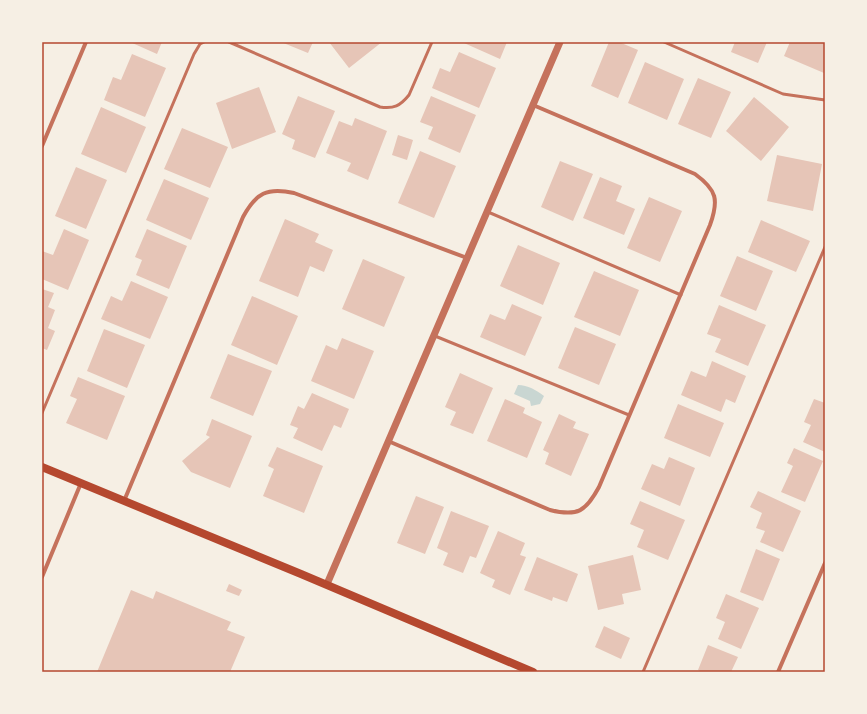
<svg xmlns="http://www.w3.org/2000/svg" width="867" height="714" font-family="'DM Sans',sans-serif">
  <rect width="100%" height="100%" fill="#f6efe4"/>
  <path fill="#c9d6d2" d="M518 385C528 385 536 390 544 396L540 404 531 406 530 401 514 394Z"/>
  <path fill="#e6c5b7" d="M130 42H162L157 54Z
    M281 42H313L308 53Z
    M329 42H382L349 68Z
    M464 42H507L500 59 464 43Z
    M609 42H619L638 50 618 98 591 86Z
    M735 42H767L758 63 731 52Z
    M790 42H825L824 73 784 56Z
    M459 52 496 68 479 108 432 88 440 68 450 72Z
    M132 54 166 68 145 117 104 100 113 77 121 80Z
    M645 62 684 79 667 120 628 103Z
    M698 78 731 92 711 138 678 124Z
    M259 87 276 132 232 149 216 103Z
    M298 96 335 111 315 158 292 149 295 140 282 134Z
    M431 96 476 115 460 153 428 139 433 127 420 122Z
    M754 97 789 127 761 161 726 131Z
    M101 107 146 127 126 173 81 154Z
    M355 118 387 131 368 180 347 171 351 163 326 153 339 121 352 126Z
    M182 128 228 147 210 188 164 169Z
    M398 135 413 140 407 160 392 155Z
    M420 151 456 166 434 218 398 203Z
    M777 155 822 164 813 211 767 201Z
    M560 161 593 174 573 221 541 207Z
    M76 167 107 180 86 229 55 216Z
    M600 177 622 186 616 201 635 209 624 235 583 218Z
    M164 179 209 198 191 240 146 220Z
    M649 197 682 211 660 262 627 248Z
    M285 219 319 234 315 242 333 250 324 272 310 266 298 297 259 281Z
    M761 220 810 241 796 272 748 252Z
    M64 229 89 240 68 290 42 279V251L53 255Z
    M147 229 187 246 169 289 136 275 142 260 135 257Z
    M518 245 560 263 543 305 500 286Z
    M737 256 773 271 756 311 720 296Z
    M363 259 405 277 384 327 342 309Z
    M594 271 639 290 620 336 574 317Z
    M131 281 168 297 150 339 101 319 111 296 122 301Z
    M42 289 54 293 48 307 55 310 48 328 55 331 47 350 42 348Z
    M252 296 298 316 277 365 231 345Z
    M512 304 542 317 525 356 480 337 490 314 505 320Z
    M719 305 766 325 748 366 715 352 721 339 707 334Z
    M575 327 616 344 599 385 558 368Z
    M104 329 145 345 127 388 87 371Z
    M342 338 374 351 354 399 311 381 326 345 337 350Z
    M228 354 272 371 253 416 210 398Z
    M712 361 746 376 735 403 726 399 721 412 681 395 691 371 706 377Z
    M460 373 493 388 473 434 450 425 456 412 445 407Z
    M78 377 125 396 107 440 66 423 77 399 70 396Z
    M312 393 349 409 341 428 334 425 322 451 293 438 298 428 290 425 298 406 304 409Z
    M505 399 525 408 523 413 542 422 527 458 487 441Z
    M814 399 825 403V452L803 442 811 425 804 422Z
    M678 404 724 423 710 457 664 438Z
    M559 414 576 422 573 428 589 434 571 476 545 464 549 453 543 450Z
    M212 419 252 436 230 488 191 472 182 461 210 437 206 435Z
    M277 447 323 466 304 513 263 496 274 469 268 466Z
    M794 448 823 461 805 502 781 492 793 466 787 463Z
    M669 457 695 468 680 506 641 489 652 464 664 469Z
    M758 491 801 511 783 552 760 542 765 531 756 528 762 513 750 507Z
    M416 496 444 507 425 554 397 543Z
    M640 501 685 520 668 560 637 547 644 530 630 524Z
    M451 511 489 526 476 558 470 556 463 573 443 565 448 553 437 548Z
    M498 531 525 543 520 555 526 557 510 595 492 587 495 580 480 573Z
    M756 549 780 559 763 601 740 592Z
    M633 555 641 590 622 594 624 604 598 610 588 566Z
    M537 557 578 574 567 602 553 597 552 601 524 590Z
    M229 584 242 590 239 596 226 591Z
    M131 590 153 599 156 591 231 622 227 630 245 637 230 672H97Z
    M726 594 759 608 741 649 718 639 725 622 716 618Z
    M604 626 630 638 621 659 595 647Z
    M708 645 738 657 731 672H702L698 670Z"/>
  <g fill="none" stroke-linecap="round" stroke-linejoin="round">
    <path stroke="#c5725c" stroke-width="3" d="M229 42 380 107C394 109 400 106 409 95L432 42
      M664 42 783 94 825 100
      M488 212 681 295
      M435 336 629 415
      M42 413 194 54 200 44 204 42
      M643 672 825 247"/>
    <path stroke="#c5725c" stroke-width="4" d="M42 146 86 42
      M388 441 550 510C578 517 586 511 599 487L710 225C719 200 717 190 695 174L533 105
      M124 501 243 217C256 193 267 187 294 193L467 258
      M42 577 81 483
      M778 672 825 563"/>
    <path stroke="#c5725c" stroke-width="7" d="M327 584 560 42"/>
    <path stroke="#b5482f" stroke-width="8" d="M42 467 301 574 533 672"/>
  </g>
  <rect width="867" height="714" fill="none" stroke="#f6efe4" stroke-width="86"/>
  <rect x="43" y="43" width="781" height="628" fill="none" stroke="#b5482f" stroke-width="1.5"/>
</svg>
